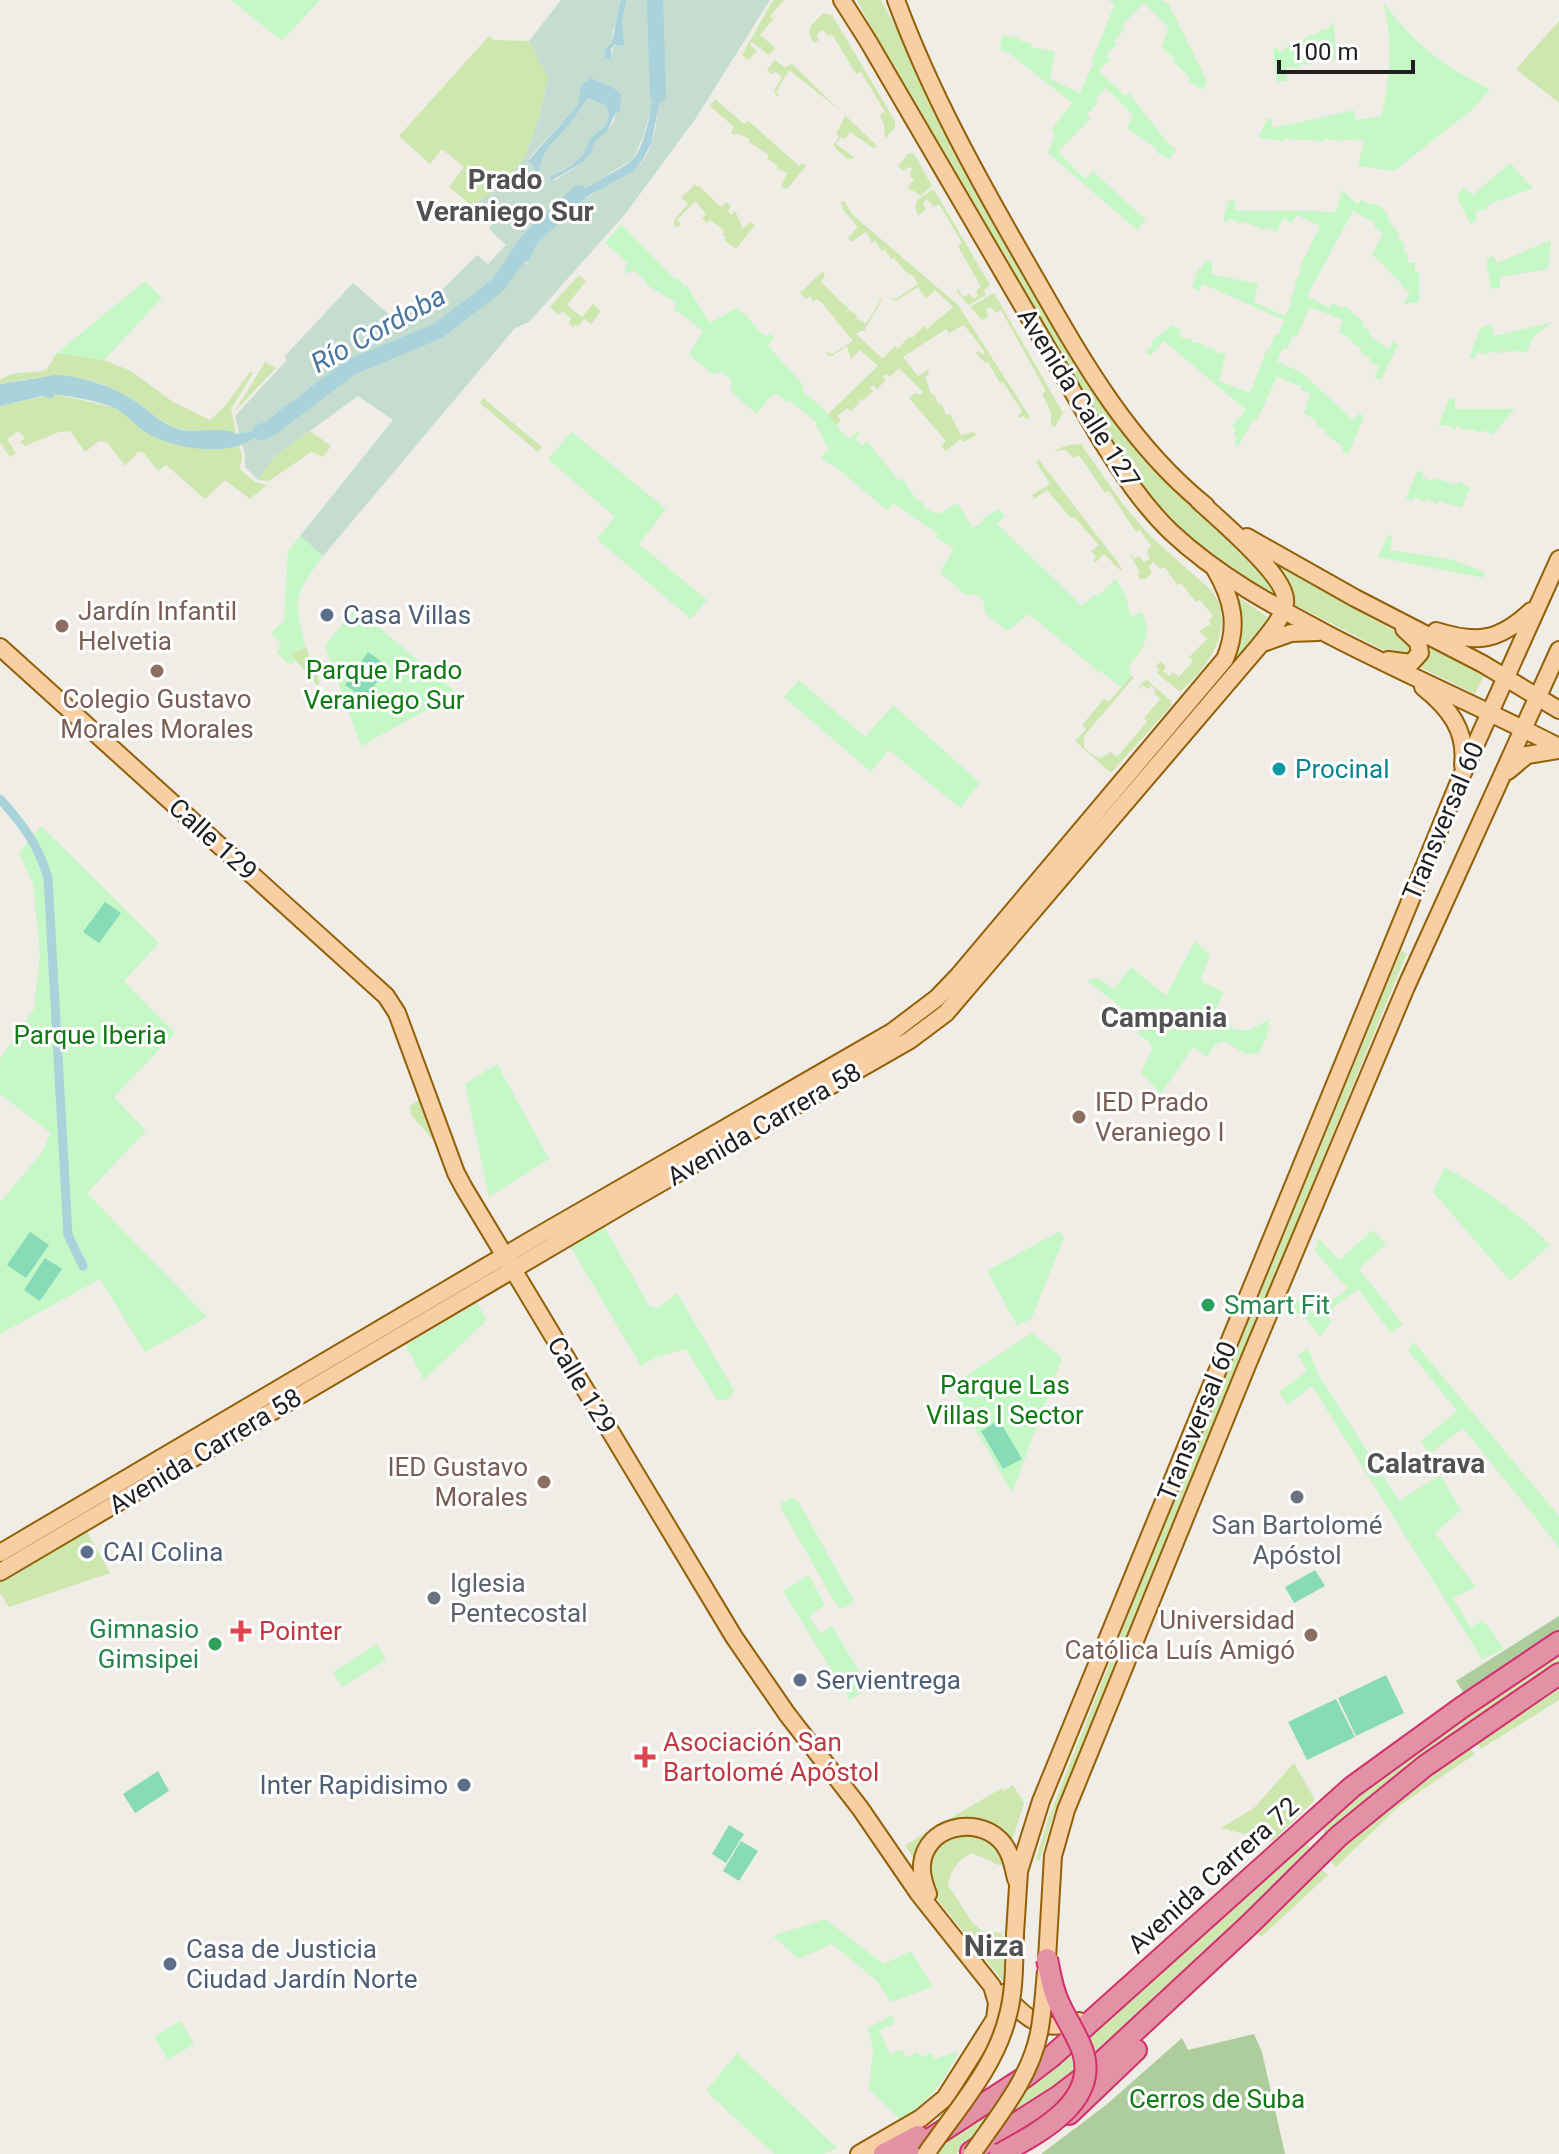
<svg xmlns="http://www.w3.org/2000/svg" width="1559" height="2154" font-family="Roboto,sans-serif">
  <rect width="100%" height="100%" fill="#f0ece6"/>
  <path fill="#cde7af" d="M773 0H784L770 16 773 19 760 35 775 48 769 55 752 42 750 45 757 51 749 60 742 55Z
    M857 0H881L909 52 959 159 1079 367 1109 413 1134 444 1268 573 1278 594C1264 591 1247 579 1234 571 1182 535 1150 497 1112 447L900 82Z
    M823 13 832 15 895 121V127L885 139 884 125 880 115 885 112 861 72 856 74 832 34 828 36 824 31H820L817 35 819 40 814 43 809 34 810 27Z
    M1559 21V103L1516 69Z
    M489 36 493 40 529 41 548 78 538 120 525 157 501 186 472 206 449 187 464 167 442 149 430 164 399 136Z
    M775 60 784 67 792 64 877 146 873 148 850 132 845 139 841 137 836 144 855 158 848 159 836 149 834 145 839 136 836 134 846 115 789 70 776 92 780 95 777 96 774 91 782 77 776 72 771 74 767 70Z
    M715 99 744 124 747 121 753 125 799 166 803 163 806 166 787 189 781 187 787 173 776 168 778 165 767 159 769 155 749 142 750 139 737 133 735 135 731 133 734 127 710 106Z
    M909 153 914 154 932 186 921 195 907 188 914 180 910 176 912 168 908 167 903 171 898 166Z
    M694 185 699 186 721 207 727 202 731 207 727 211 731 215 735 211 743 228 751 222 755 225 736 249 724 240 726 238 722 234 724 230 710 220 707 223 702 219 706 214 695 201 677 220 681 224 678 227 674 226V220L688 204 681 198Z
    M932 190 935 191 990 285 984 290 986 295 968 305 956 290 958 289 963 297 969 294 974 299 978 296 976 290 981 287 958 246 962 243 939 204 934 207 926 199 923 203 926 209 918 216 915 207 917 200Z
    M844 201 853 215 958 305 1030 417 1026 419 1023 416 1019 418 1018 416 1022 411 1003 382 1000 383 988 362 985 363 976 353 978 351 983 355 985 352 964 325 949 333 946 329 903 357 918 376 928 370 929 374 925 377 931 394H934L939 405 942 404 946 415 950 414 961 435 974 432 976 435 963 442 961 439 946 451 941 446 946 441 909 398 915 393 920 395 923 392 899 368 890 377 885 374 883 377 886 380 877 389 873 385 870 388 873 391 863 401 858 398 860 402 851 411 848 408 837 416 841 420 835 426 828 414 878 366 860 350 851 359 847 346 832 356 827 355 828 351 831 355 853 341 822 303 817 299 813 301 810 296 806 299 800 293 822 272 825 274 821 283C833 291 835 299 848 307L847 309 857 315 856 318 866 324 880 301 877 298 882 300 864 331H859L856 334 883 359 895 346 898 349 909 336 912 338 924 326 927 329 953 307 935 290 926 299 918 287 896 301 893 300 891 297 896 299 918 284 912 274 909 275 894 258 891 259 885 249 882 251 875 241 872 243 866 232 851 242 848 238 858 227 843 210 841 202Z
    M579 275 586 281 567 305 582 317 593 304 601 311 591 324 584 319 578 326 576 324 573 327 569 323 571 319 563 311 559 315 550 307Z
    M994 293 1063 413 1055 427 1051 425V412L1042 394 1046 391 1001 310 995 313 992 308 988 307 986 311 989 316 982 320 970 307Z
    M57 353 104 360 131 371 173 402 210 420 225 406 250 372 253 373 231 409 236 434C225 426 194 434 176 428 161 423 149 409 135 401 87 370 54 373 0 384V380C17 369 27 375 46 370Z
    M265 362 276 368 235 411Z
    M55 394 112 407 129 417 145 432 209 450 239 445 242 456 240 469 255 482 267 485 250 499 225 480 205 499 166 465 158 471 143 452H138L125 466 107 442 99 441 85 452 70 431 59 432 25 446 20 442 25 438 18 431 7 439 16 453 10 457 0 442V406Z
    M483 398 542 447 538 452 480 403Z
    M310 431 331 446 323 457 311 452 269 481 258 480 274 457Z
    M1081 444 1122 503 1151 537 1212 591C1238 628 1207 667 1180 692L1157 673 1159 669 1156 666 1161 661 1166 667 1163 671 1169 676 1173 672 1179 677 1193 661 1189 657 1207 639 1199 631 1211 624 1209 621 1213 616 1200 600 1196 602 1181 583 1177 585 1165 567 1160 569 1153 562 1149 567 1152 573 1145 579H1140L1137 574 1140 572 1129 553 1135 559 1139 556 1144 562 1150 559 1147 550 1151 546 1140 530 1136 532 1109 491 1105 493 1079 455 1074 458 1066 450 1053 451 1068 445Z
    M1039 460 1116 560 1122 569 1121 571 1104 554 1095 563 1093 561 1096 557 1091 551 1099 545 1074 517 1071 518 1047 490 1034 499 1032 495 1050 484 1036 462Z
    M1260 555 1410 640 1413 654 1401 659 1295 605 1287 583Z
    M1232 593 1272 620 1242 657 1236 653Z
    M1427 644 1485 674 1475 694 1418 666Z
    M306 647 320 684 317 685 290 654Z
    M1131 676 1134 677 1084 736V747L1094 756 1100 758 1111 752 1117 757 1147 722 1144 718 1160 699 1154 693 1156 690 1151 686 1148 689 1143 685 1135 692 1146 679 1171 701 1172 705 1111 773 1075 741 1086 729 1082 725 1104 699 1109 702Z
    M1401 951 1407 953 1052 1820 1040 1860 1036 1859 1048 1819 1141 1583Z
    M419 1100 423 1103 443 1151 411 1115 410 1106Z
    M86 1530 110 1573 9 1607 0 1593V1578Z
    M1559 1650V1663L1328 1833H1324L1323 1825 1367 1785Z
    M1559 1682V1700L1481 1749 1475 1738Z
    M1467 1744 1475 1754 1399 1806 1336 1867 1325 1855Z
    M1294 1763 1315 1800 1273 1841 1221 1828 1254 1808Z
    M1013 1785 1024 1803 1011 1844 962 1822 916 1862 905 1845 1002 1788 1004 1791Z
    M964 1830 996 1842 1008 1865H999L972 1853C957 1861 952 1868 948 1885L972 1922 982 1931 1002 1933 1006 1985 933 1894 926 1874 936 1842Z
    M1306 1842 1311 1849 1133 2028 1007 2123 956 2154H920Z
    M1316 1865 1328 1875 1261 1937 1257 1933 1277 1913 1273 1908Z"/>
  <path fill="#adcd9d" d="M1559 1616V1634L1465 1695 1456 1681Z
    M1254 2034 1262 2052 1285 2154H1041L1106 2105 1182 2038 1188 2050Z"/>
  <path fill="#c4ddd0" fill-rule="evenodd" d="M561 0H621L617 25 613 30 612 42 606 49 605 58 612 61 613 46H622V20L627 0H770L696 118 626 213 529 322 515 328 323 556 300 536 393 420 358 396 274 457 258 480 245 467V456L235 416 286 361 285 356 353 283 399 323 412 308 418 313 477 255 488 264 506 245 489 229 492 224 472 206 501 186 525 157 538 120 548 78 529 41ZM662 73 666 80C654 109 660 152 632 172 623 178 613 182 604 187 589 196 583 203 565 201L633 159 643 137 652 106 655 76ZM591 78 614 88 621 95 613 123 594 143 592 151 583 162 554 181 551 176 578 161 606 124 609 115 606 106 589 98C583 103 582 108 577 114 558 136 545 145 538 175L540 179 535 176V167L527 163 530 157 578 105 581 85ZM541 222 545 225 543 229 530 259 525 264 519 260 524 240Z"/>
  <path fill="#c6f7c7" d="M231 0H320L282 41Z
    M1108 0H1159L1168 3 1207 81 1203 90 1188 81 1190 78 1173 61 1175 59 1161 47 1169 28 1144 3 1122 25 1125 29 1114 41 1117 44 1106 55 1110 59 1099 71 1125 96 1129 93 1166 141 1176 149 1170 159 1156 152 1157 149 1127 128 1133 115 1106 88 1095 99 1098 103 1087 114 1091 118 1058 152 1085 179 1093 171 1146 220 1137 230 1048 153 1055 133 1051 130 1072 103 1009 53 1000 50 1002 35 1020 38V41L1032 43 1031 47 1055 52 1050 79 1080 93 1093 64 1091 63 1115 4Z
    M1383 2C1412 42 1445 68 1490 89L1473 109 1394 171 1358 166 1364 141 1355 139 1354 141 1345 139 1344 141 1324 139 1323 141 1284 139 1283 141 1258 138 1267 119 1271 118 1273 128 1354 110 1356 120 1381 116C1391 78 1393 40 1383 2Z
    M1334 22 1336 59 1312 61 1311 65 1300 64 1299 68 1287 67V81L1277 82 1273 50 1276 47 1281 52 1290 44 1292 46 1312 34 1314 36 1323 28 1325 30Z
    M1510 163 1533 188 1487 205V209L1476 211 1477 220 1470 224 1457 197 1463 187 1473 195Z
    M1342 190 1357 204 1362 200 1371 205 1373 203 1383 208 1389 216 1387 218 1399 234 1397 237 1404 243V253H1408V263L1415 262V272H1419V302L1403 304 1410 293 1401 286 1402 284C1390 274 1385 264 1372 255L1383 233 1374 227 1375 223 1353 211 1307 296 1329 308 1332 303 1342 308 1345 306 1363 322 1361 325 1371 332 1369 335 1388 349 1394 341 1398 346C1391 358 1387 367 1381 380L1374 377 1379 367 1369 361 1370 358 1360 352 1362 349 1352 343 1353 341 1339 332 1343 320 1310 307 1297 336 1293 335 1287 350 1283 348 1277 362 1301 372 1353 420 1360 413 1364 418 1348 454 1342 451 1343 447 1325 433 1326 430 1316 424 1317 421 1304 413 1310 394 1301 390 1302 387 1277 377 1257 420 1253 419 1238 447 1234 442 1237 439 1234 434 1236 430 1232 427 1246 410 1164 341 1150 356 1145 352 1153 346 1151 342 1172 325 1181 330 1180 337 1192 339V342L1203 344V347L1215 349V352L1226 354 1219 381 1250 393 1267 349H1270L1275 334 1279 335 1284 320 1203 284 1199 291 1192 288 1198 268 1202 269 1204 260 1213 262 1211 274 1258 284 1254 302 1285 316 1292 302 1290 300 1296 286 1294 284 1301 271 1299 269 1320 226 1297 215 1292 223 1283 218 1277 232 1266 227 1264 230 1242 221 1240 224 1230 218 1228 222 1223 220 1229 199 1236 201 1234 210C1248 213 1260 209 1274 212L1275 210 1336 212Z
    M621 224 675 279 678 278 685 287 687 286 710 323 736 308 740 312 742 311 762 334 767 336 770 334 774 338 768 346 804 386 801 389C809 398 820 404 827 413 834 422 840 431 849 439L858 431 860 432 856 439 862 446 867 441 899 481 903 479 917 501 920 500 926 509 939 514 958 503 972 528 983 522 982 519 999 509 1005 515 997 524 1082 606 1095 594 1098 596 1116 579 1126 596 1131 617 1142 612C1152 633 1145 649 1129 665L1131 676 1121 687 1100 671 1099 672 1029 614 1007 631 985 613C986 600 979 592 965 595L940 572 954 548 936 538 938 534 893 503 888 511 832 464 830 465 821 458 829 448C822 442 823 433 816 427L817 423 790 401 787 402 777 394 770 397 756 414 732 392 730 378 721 372 712 374 689 354 703 331 674 309 676 303 647 285 644 279 633 270 630 274 624 270 628 263 605 243Z
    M1551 240 1548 269 1500 277V288L1491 289 1486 259 1493 256 1497 263Z
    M145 281 162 298 104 360 57 353Z
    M1553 322 1534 336 1526 353 1515 350 1513 353 1502 350 1501 354 1490 351 1488 355 1477 352 1475 359 1469 357 1480 329 1491 324 1494 336Z
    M1449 398 1455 399V409H1515L1492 435 1482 430 1480 433 1469 428 1468 431 1457 426 1455 429 1445 425 1438 426Z
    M572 432 666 509 639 544 707 600 691 619 597 539 615 517 548 459Z
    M1417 471 1423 472 1422 477 1432 481 1434 478 1457 485 1458 481 1470 487 1462 508 1439 501 1437 504 1427 499 1425 502 1414 497 1412 501 1406 498Z
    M1392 535 1390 550 1450 559 1485 572 1484 578 1378 557 1387 536Z
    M300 536 323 556C293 597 293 599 306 647L290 654 295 660 292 664 286 662 276 651 282 645 271 633 284 621 288 551Z
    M356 608 457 693 361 746 325 645Z
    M799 680 865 737 893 705 980 783 960 808 889 750 871 772 784 697Z
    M41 826 159 943 124 981 175 1033 114 1097 146 1131 87 1193 207 1317 145 1352 100 1279 0 1334V1202L41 1154 51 1133 0 1094V1059L34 1009 40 954 33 884 19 853Z
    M1195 941 1210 955 1201 978 1202 982 1224 992 1215 1011 1235 1030H1250L1270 1019 1267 1036 1260 1052C1246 1059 1236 1048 1225 1041L1215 1044 1207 1057 1193 1047 1161 1094 1141 1073 1152 1049 1150 1043 1137 1033 1144 1025 1086 980 1098 978 1114 989 1131 967 1166 996Z
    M497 1064 549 1159 489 1197 465 1084Z
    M1445 1167C1484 1190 1519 1213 1550 1245L1510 1281 1433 1192Z
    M604 1226 650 1307 658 1308 677 1293 734 1390C731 1399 726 1401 717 1400L686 1349 656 1357 641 1366 570 1246Z
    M1373 1230 1386 1244 1359 1269 1403 1324 1391 1333 1358 1289 1326 1313 1331 1322 1320 1337 1307 1320 1287 1306 1292 1298 1313 1313 1348 1289 1315 1251 1318 1238 1339 1260Z
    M1060 1231 1064 1238 1031 1319 1017 1325 987 1271Z
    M477 1303 487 1320 424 1380 406 1345Z
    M1032 1333 1062 1358 1012 1493 951 1386Z
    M1414 1342 1559 1516V1547L1463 1428 1429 1454 1421 1441 1457 1411 1408 1350Z
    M1308 1348 1318 1374 1399 1501 1440 1475 1461 1510 1435 1533 1476 1587 1453 1598 1471 1628 1483 1620 1504 1649 1482 1659 1312 1386 1287 1405 1279 1392 1307 1371 1298 1355Z
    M793 1498 798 1501 854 1601 843 1609 837 1606 781 1508 782 1502Z
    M809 1575 825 1605 809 1616 820 1634 832 1626 869 1688 850 1700 783 1591Z
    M377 1644 386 1660 342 1687 333 1672Z
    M825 1919 884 1964 911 1951 933 1987 890 2002 877 1981 832 1944 799 1959 773 1936Z
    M892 2015 894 2024 879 2030 890 2054 903 2049 905 2058 917 2052 920 2057 932 2053 935 2059 959 2051C945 2079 929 2103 901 2120L869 2089 873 2049 868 2028Z
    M180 2021 194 2044 168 2060 154 2037Z
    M737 2053 837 2148 823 2154H774L706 2091Z"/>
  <path fill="#88dbb7" d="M368 652 388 666 365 699 345 685Z
    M105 902 121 913 99 943 83 932Z
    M30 1232 49 1245 26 1278 7 1265Z
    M45 1258 62 1269 40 1301 24 1290Z
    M999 1420 1022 1459 1003 1469 981 1431Z
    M1315 1570 1325 1586 1294 1603 1285 1587Z
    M1386 1675 1404 1713 1356 1736 1338 1698Z
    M1336 1699 1355 1737 1307 1760 1288 1722Z
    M158 1771 169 1791 135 1813 123 1794Z
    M729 1825 744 1834 726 1863 712 1854Z
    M741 1841 758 1851 739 1881 723 1871Z"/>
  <path fill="#a9d2db" d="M621 0H627L622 20 624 44 622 46 614 45 611 49 612 61 605 58 604 51 612 42Z
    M662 73H666L651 144 642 161 634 171 566 208 563 206C568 196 583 190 593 184 605 176 620 170 631 161 647 148 653 96 656 76Z
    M591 78 614 88 621 95 620 111 615 114 607 131 594 143 592 151 583 162 551 181V176C568 168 586 159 589 140L606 125 609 115 606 106 589 98C583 103 582 107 577 114 559 140 546 140 538 175L540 179 535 181V167L527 162 578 105 581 85Z
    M541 222 545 225 530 259 522 265 517 254C524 242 528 230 541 222Z
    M56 375C87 377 113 386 138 403 150 411 161 423 175 428 193 435 223 425 236 434L267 429 269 422 280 423 283 421 284 424 272 428 270 432 258 440 254 438C227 458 173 449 145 432 133 424 125 412 110 406 93 400 73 397 55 394L51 399 43 396 0 406V384Z"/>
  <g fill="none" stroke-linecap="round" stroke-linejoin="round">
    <path stroke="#a9d2db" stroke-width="9" d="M0 799C23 825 38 844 48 878L68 1235 83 1266"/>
    <path stroke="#a9d2db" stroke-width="16" d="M655 0 658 95
      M261 432 269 429 351 367 438 331 499 284 527 242 579 193"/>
    <defs>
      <path id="major" d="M842 0 868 41 1101 440C1122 473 1143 505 1171 532 1218 576 1272 605 1329 635 1404 674 1483 708 1559 747
        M896 0C930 92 977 177 1026 262 1077 351 1125 441 1206 506
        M1247 537 1355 598 1483 664 1559 710
        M1436 631C1477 644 1499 641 1531 611
        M1263 643 1291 633 1318 632
        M0 647 386 996 397 1013 456 1173 464 1188 734 1637 787 1714 860 1808 919 1894 992 1986 997 2003 995 2019 945 2098 921 2118 859 2154
        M1388 660 1411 663 1420 653 1418 642 1404 629
        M1423 687C1449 708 1467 730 1463 765
        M1508 771 1527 755 1559 750
        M0 1553 543 1233 892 1032 937 998 959 975 1225 659C1239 626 1233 600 1215 569
        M0 1572 631 1200 910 1040 946 1013 1259 646C1269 633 1282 620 1285 603 1290 578 1218 519 1198 500
        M928 1894C924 1884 921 1874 922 1864 926 1826 975 1816 999 1839 1010 1849 1013 1865 1016 1879
        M1015 1934 1019 1871 1041 1801 1461 777 1559 559
        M1047 1959 1053 1856 1066 1810 1248 1363 1406 987 1559 650
        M1003 1993C1027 2020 1043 2034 1079 2021"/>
      <path id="highway" d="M1069 2114 1136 2050
        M971 2152 1059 2096 1093 2070 1249 1925 1339 1836 1425 1766 1559 1674
        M884 2154 918 2136
        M907 2154 1025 2077 1051 2057 1352 1787 1461 1708 1559 1642"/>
    </defs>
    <use href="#major" stroke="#935f07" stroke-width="20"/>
    <use href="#highway" stroke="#d32e6e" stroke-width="24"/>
    <use href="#major" stroke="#f7cfa3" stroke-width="16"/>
    <use href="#highway" stroke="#e392a5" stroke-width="20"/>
    <defs>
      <path id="major-bridge" d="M926 2154C956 2110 996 2067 1008 2015 1015 1989 1014 1960 1015 1934
        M972 2154C997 2117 1030 2079 1039 2033 1043 2013 1044 1992 1046 1971"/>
      <path id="highway-bridge" d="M1000 2154C1036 2134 1099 2103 1083 2052 1077 2034 1065 2018 1058 2001 1052 1988 1050 1973 1047 1959"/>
    </defs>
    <use href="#major-bridge" stroke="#935f07" stroke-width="20" stroke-linecap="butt"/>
    <use href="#highway-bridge" stroke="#d32e6e" stroke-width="24" stroke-linecap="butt"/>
    <use href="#major-bridge" stroke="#f7cfa3" stroke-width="16"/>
    <use href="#highway-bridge" stroke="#e392a5" stroke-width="20"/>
  </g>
  <g fill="#5c6f8a" stroke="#fff" stroke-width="3">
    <circle cx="327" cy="615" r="8"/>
    <circle cx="87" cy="1552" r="8"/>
    <circle cx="800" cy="1680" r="8"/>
    <circle cx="464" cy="1785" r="8"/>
    <circle cx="170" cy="1964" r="8"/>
  </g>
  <g fill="#8d6e63" stroke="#fff" stroke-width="3">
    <circle cx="62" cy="626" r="8"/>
    <circle cx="157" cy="671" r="8"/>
    <circle cx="1079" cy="1117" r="8"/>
    <circle cx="544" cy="1482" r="8"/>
    <circle cx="1311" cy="1635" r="8"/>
  </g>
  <circle fill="#0f9aa8" stroke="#fff" stroke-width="3" cx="1279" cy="769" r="8"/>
  <g fill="#2e9e5b" stroke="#fff" stroke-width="3">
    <circle cx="1208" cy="1305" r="8"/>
    <circle cx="215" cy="1644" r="8"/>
  </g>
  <g fill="#6b7280" stroke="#fff" stroke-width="3">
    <circle cx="1297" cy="1497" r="8"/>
    <circle cx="434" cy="1598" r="8"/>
  </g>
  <g fill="#e0444e" stroke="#fff" stroke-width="3">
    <path d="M237 1619h8v8h8v8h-8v8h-8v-8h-8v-8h8z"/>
    <path d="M641 1745h8v8h8v8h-8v8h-8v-8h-8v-8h8z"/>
  </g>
  <g text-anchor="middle" stroke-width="6" stroke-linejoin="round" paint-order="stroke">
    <g font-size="26" fill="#1f1f1f" stroke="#fff">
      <text transform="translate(1079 398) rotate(58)" y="9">Avenida Calle 127</text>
      <text transform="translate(1443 821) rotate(-67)" y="9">Transversal 60</text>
      <text transform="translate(213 839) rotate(42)" y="9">Calle 129</text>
      <text transform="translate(764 1124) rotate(-30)" y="9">Avenida Carrera 58</text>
      <text transform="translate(582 1385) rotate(59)" y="9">Calle 129</text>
      <text transform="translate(1197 1421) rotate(-68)" y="9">Transversal 60</text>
      <text transform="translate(205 1451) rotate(-31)" y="9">Avenida Carrera 58</text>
      <text transform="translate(1213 1875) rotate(-42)" y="9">Avenida Carrera 72</text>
    </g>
    <g font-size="26" fill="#785e54" stroke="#fff" text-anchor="start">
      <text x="78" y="620">Jardín Infantil<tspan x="78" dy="30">Helvetia</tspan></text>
      <text x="157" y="708" text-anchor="middle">Colegio Gustavo<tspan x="157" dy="30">Morales Morales</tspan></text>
      <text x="1095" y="1111">IED Prado<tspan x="1095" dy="30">Veraniego I</tspan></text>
      <text x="528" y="1476" text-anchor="end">IED Gustavo<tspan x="528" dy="30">Morales</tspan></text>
      <text x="1295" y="1629" text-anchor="end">Universidad<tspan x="1295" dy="30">Católica Luís Amigó</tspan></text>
    </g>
    <g font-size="26" fill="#4e5e75" stroke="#fff" text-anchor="start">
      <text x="343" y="624">Casa Villas</text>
      <text x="103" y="1561">CAI Colina</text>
      <text x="816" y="1689">Servientrega</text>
      <text x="448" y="1794" text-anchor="end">Inter Rapidisimo</text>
      <text x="186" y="1958">Casa de Justicia<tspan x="186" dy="30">Ciudad Jardín Norte</tspan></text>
    </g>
    <g font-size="26" fill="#117a15" stroke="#fff">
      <text x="384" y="679">Parque Prado<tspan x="384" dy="30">Veraniego Sur</tspan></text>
      <text x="90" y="1044">Parque Iberia</text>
      <text x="1005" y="1394">Parque Las<tspan x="1005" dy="30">Villas I Sector</tspan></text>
      <text x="1217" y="2108">Cerros de Suba</text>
    </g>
    <g font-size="26" fill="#0d838f" stroke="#fff" text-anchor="start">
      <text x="1295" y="778">Procinal</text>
    </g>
    <g font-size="26" fill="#27864d" stroke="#fff" text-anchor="start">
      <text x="1224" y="1314">Smart Fit</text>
      <text x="199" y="1638" text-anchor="end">Gimnasio<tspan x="199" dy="30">Gimsipei</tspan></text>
    </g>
    <g font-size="26" fill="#5b616d" stroke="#fff">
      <text x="1297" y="1534">San Bartolomé<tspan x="1297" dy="30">Apóstol</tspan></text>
      <text x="450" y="1592" text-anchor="start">Iglesia<tspan x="450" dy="30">Pentecostal</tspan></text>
    </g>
    <g font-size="26" fill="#be3a42" stroke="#fff" text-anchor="start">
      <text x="259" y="1640">Pointer</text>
      <text x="663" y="1751">Asociación San<tspan x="663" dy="30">Bartolomé Apóstol</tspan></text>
    </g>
    <g font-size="28" font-weight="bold" fill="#525252" stroke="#fff">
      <text x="505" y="189">Prado<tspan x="505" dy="32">Veraniego Sur</tspan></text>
      <text x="1164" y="1027">Campania</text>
      <text x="1426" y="1473">Calatrava</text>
    </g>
    <g font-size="28" font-style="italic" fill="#4a769c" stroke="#fff">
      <text transform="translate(378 329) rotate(-29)" y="10">Río Cordoba</text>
    </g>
    <g font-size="30" font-weight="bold" fill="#525252" stroke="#fff">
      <text x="994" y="1956">Niza</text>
    </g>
  </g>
  <path d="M1279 60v12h134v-12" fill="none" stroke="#1f1f1f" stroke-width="4"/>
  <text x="1291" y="60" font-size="24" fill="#1f1f1f" stroke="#ffffff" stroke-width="6" paint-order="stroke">100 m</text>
</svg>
